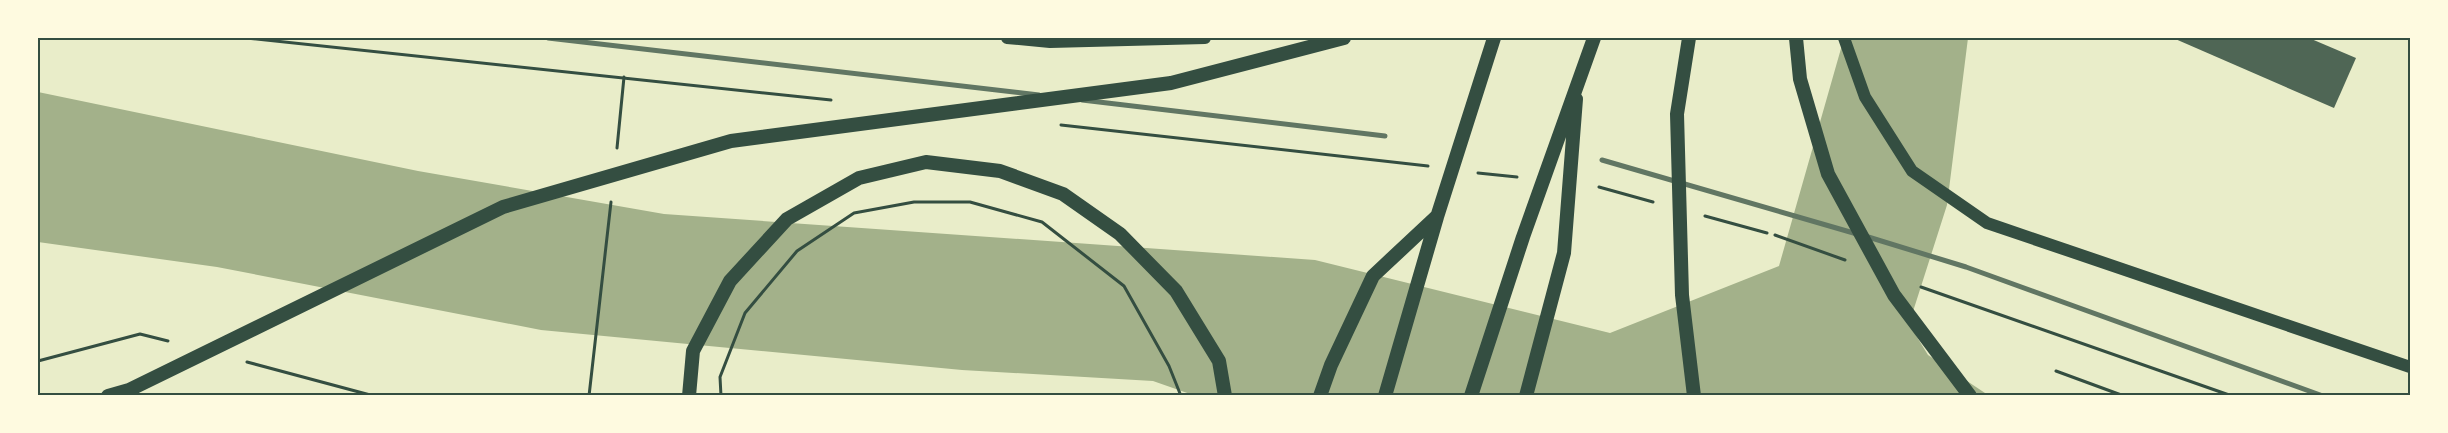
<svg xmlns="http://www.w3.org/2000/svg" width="2448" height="433" font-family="'Source Sans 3',sans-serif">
  <rect width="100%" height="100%" fill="#e9edc9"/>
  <path fill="#a3b18a" d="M1844 38H1968L1947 205 1909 324 1928 355 1988 395H1193L1153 381 962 370 541 330 217 267 38 242V92L418 171 664 214 1315 260 1610 333 1779 266Z"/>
  <path fill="#4f6655" d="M2173 38H2309L2356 58 2334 108Z"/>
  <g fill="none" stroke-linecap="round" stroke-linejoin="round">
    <path stroke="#344e41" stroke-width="3" d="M246 38 831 100
      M1061 125 1428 166
      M617 148 624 77
      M1478 173 1517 177
      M1599 187 1653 202
      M1705 216 1767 233
      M1775 235 1845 260
      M1921 287 2232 396
      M38 361 140 334 168 341
      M247 362 374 396
      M2056 371 2124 396
      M589 396 611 202
      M721 396 720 377 745 313 797 251 854 213 914 202H970L1042 222 1124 286 1169 366 1181 396"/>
    <path stroke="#617663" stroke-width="5" d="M548 38 1039 95
      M1082 100 1385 136
      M1602 160 1857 234
      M1865 236 1966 267 2323 396"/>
    <path stroke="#344e41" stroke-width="12" d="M1007 38 1050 42 1205 38
      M1844 38 1865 97 1912 171 1987 223 2410 367"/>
    <path stroke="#344e41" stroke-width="14" d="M1689 38 1677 114 1682 295 1694 396
      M1796 38 1800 79 1828 174 1894 295 1970 396
      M108 396 129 390 503 207 731 141 1171 83 1344 38
      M689 396 693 351 730 281 787 219 859 178 926 162 1000 171 1063 194 1120 234 1176 291 1219 361 1225 396
      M1320 396 1331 365 1373 276 1436 217
      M1385 396 1437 217 1494 38
      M1471 396 1523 237 1594 38
      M1526 396 1564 253 1576 99"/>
  </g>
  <rect width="2448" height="433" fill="none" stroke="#fefae0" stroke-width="78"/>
  <rect x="39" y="39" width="2370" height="355" fill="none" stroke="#344e41" stroke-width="2"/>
</svg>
